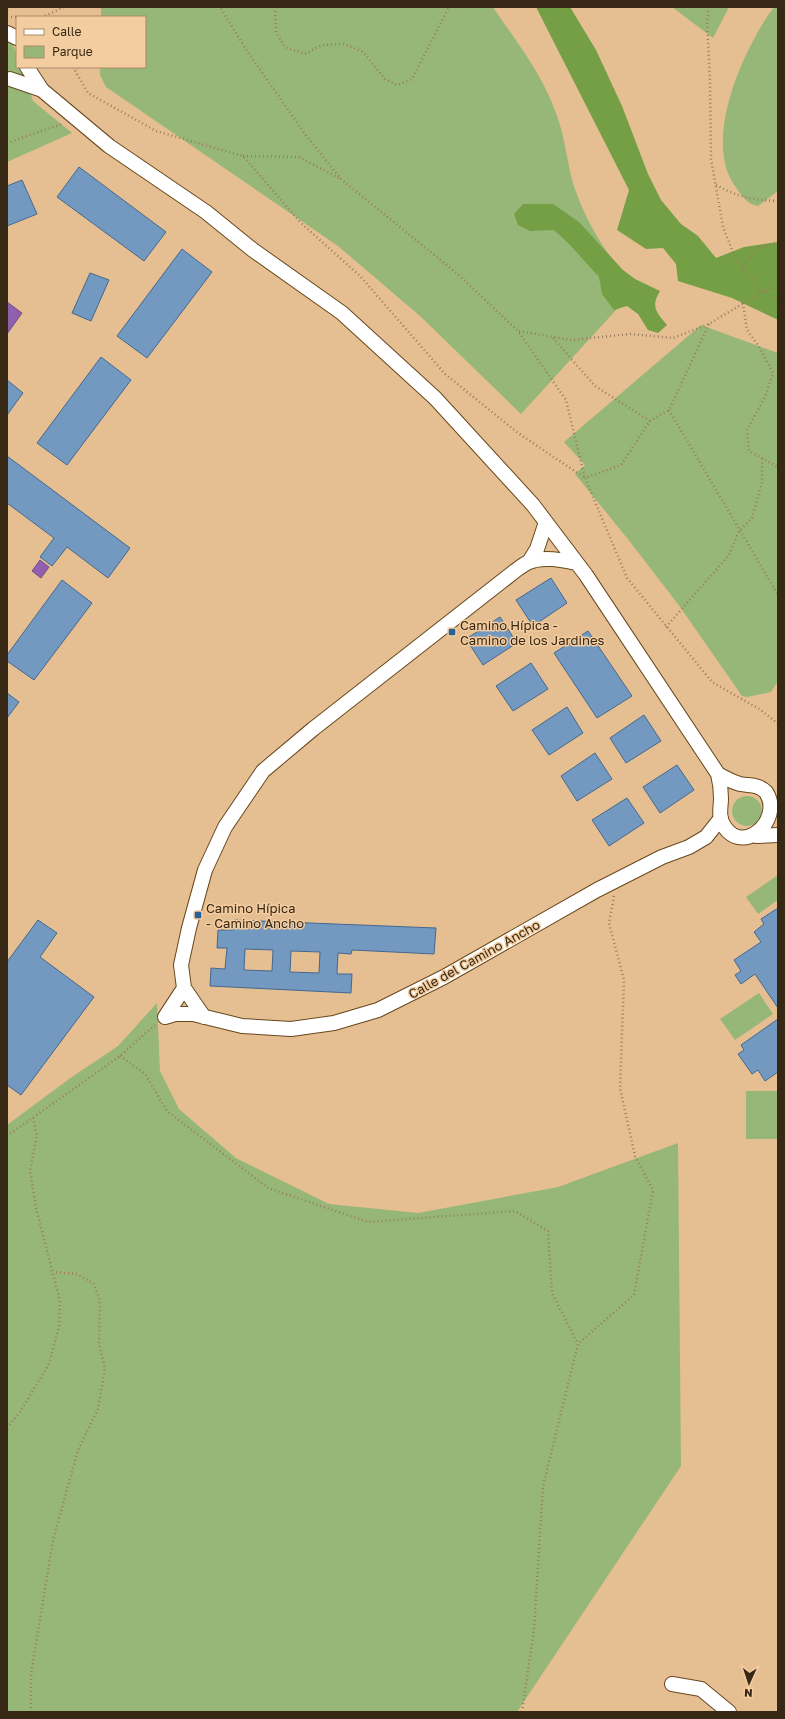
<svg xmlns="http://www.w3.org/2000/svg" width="785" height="1719" font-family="'Golos Text',sans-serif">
  <rect width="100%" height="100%" fill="#e5bf92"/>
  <path fill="#97b779" d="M101 7H493C515 40 540 71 554 108 563 129 566 153 571 176 581 214 608 261 637 287L521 414 420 316 338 246 106 87 100 75V67H145V17H101Z
    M672 7H729L713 38Z
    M774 7H778V191L758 206C747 204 743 197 737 189 700 143 744 47 774 7Z
    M7 28 17 56V67H21L33 101 72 133 7 162Z
    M701 325 778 353V681L771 692 747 697 742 696 678 604 627 538 575 474 585 465 564 442Z
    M732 811a15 15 0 1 1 30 0a15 15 0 1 1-30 0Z
    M778 875V900L758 914 746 897Z
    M759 993 773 1014 735 1040 720 1019Z
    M157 1003 160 1071 179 1109 236 1158 329 1204 418 1213 558 1187 678 1143 681 1466 517 1712H7V1125L69 1079 118 1046Z
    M746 1091H778V1139H746Z"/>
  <path fill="#749f45" d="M536 7H570L596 50 622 106 648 174 661 200 681 224 698 236 716 258 744 247 778 242V320L732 298 678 281 676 264 663 248 646 249 617 230 629 190Z
    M523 204H553L579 222 623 270 635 279 660 291C650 307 657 313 667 325L658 333 648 330 638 314 627 306 614 310 602 294 599 277 570 245 554 230 530 231 518 225 514 214Z"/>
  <path fill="#9060af" stroke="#754f81" d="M7 302 22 313 7 334Z
    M40 560 49 567 41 578 32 571Z"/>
  <path fill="#7399c1" stroke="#44688e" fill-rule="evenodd" d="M79 167 166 232 144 261 57 197Z
    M22 180 37 214 7 226V186Z
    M182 249 212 272 147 358 117 336Z
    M90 273 109 280 91 321 72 313Z
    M101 357 131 380 67 465 37 443Z
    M7 380 23 393 7 415Z
    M7 456 130 548 108 578 67 547 52 566 40 557 54 538 7 503Z
    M551 578 567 603 533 626 516 600Z
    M62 580 92 603 34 680 7 661V655Z
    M500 617 517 643 483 665 466 639Z
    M588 631 632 696 597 718 554 653Z
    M531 663 548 689 513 711 496 686Z
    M7 693 19 702 7 718Z
    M567 707 583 733 549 755 532 730Z
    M644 715 661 741 626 763 610 738Z
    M595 753 612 779 577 801 561 776Z
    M677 765 694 790 660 813 643 787Z
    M627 798 644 823 609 846 592 820Z
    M778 908V1008L755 974 741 984 735 975 741 971 734 960 761 942 754 932 764 924 761 919Z
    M38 920 57 933 40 957 94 997 21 1095 7 1085V962Z
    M234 920 436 928 434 954 352 950 351 954 338 953 337 974H352L351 993 210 986 211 968 225 969 227 948H217L218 930H233ZM245 949 273 950 272 971 244 970ZM291 951 320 952 319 973 290 972Z
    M778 1019V1072L765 1081 758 1070 752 1074 738 1054 744 1050 741 1045Z"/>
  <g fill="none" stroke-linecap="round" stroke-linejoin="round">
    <defs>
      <path id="street" d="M7 33 17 38
        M10 79 42 90 27 67
        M42 90 109 146 206 212 253 250 342 313 435 398 533 505 586 575 718 774C720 782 721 790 721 798 721 806 719 812 721 820 738 861 785 821 766 792 758 784 750 786 740 784 732 782 725 778 718 774
        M529 562 537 549 546 522
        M756 836 778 835
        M165 1017 175 1014H193L242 1026 291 1029 334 1023 378 1010 444 977 597 890 662 857 689 847 706 837 721 818
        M165 1017 184 988
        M204 1017 184 988 181 965 189 928 205 870 225 827 263 771 313 729 515 571C519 568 524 564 529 562 543 556 562 560 576 563
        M672 1684 701 1689 729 1712"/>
    </defs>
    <use href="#street" stroke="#68481d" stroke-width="16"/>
    <path stroke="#997d5c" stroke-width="2.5" stroke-dasharray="1 3" stroke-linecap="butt" d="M275 7 276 32 285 47 305 54 322 45 345 44 363 52 385 79 397 85 412 79 449 7
      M709 7 707 20 710 81 711 159 723 227 736 260 743 267
      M7 10V18
      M45 16 64 7
      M7 17H18
      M73 67 88 93 156 131 243 156 301 223 361 277 445 374 518 433 585 478 566 400 518 331 460 276 341 179 305 134 247 51 220 7
      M7 143 62 124
      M243 156 299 157 339 178
      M716 185C737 197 754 200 778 201
      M778 242 758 248 743 267 762 292 778 298
      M743 303 747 330 758 345 773 373 765 397 747 430 749 451 778 467
      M709 324 669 410 650 421 621 465 585 478 627 578 712 682 761 710 778 724
      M519 331 571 340 630 334 673 338 709 324 762 292 778 286
      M553 338 595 386 650 421
      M669 410 778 595
      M666 627 729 555 739 531 752 518 762 482V458
      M120 1056 145 1074 167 1111 268 1188 368 1222 515 1211 548 1231 552 1293 578 1344
      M7 1136 120 1056 155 1025
      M7 1428 20 1412 49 1364 59 1326 60 1301 36 1208 30 1170 37 1135 33 1118
      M31 1712V1674L53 1540 78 1450 98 1409 105 1368 99 1344 100 1301 94 1284 77 1274 53 1272
      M522 1712 534 1629 543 1486 578 1344 634 1295 653 1190 635 1156 620 1088 624 980 609 923 614 896"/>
    <use href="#street" stroke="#fff" stroke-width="14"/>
  </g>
  <g fill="#29629a" stroke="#f3cc9f" stroke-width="1.5">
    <rect x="448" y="628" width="8" height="8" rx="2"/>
    <rect x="194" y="911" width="8" height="8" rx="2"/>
  </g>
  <g text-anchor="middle" stroke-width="3" stroke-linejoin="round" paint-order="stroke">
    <g font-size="13" fill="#372816" stroke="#f3cc9f" text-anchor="start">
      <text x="460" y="630">Camino Hípica -<tspan x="460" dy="15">Camino de los Jardines</tspan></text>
      <text x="206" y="913">Camino Hípica<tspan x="206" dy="15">- Camino Ancho</tspan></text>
    </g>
    <g font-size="13" fill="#372816" stroke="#f3cc9f">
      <text transform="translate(474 959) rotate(-29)" y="5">Calle del Camino Ancho</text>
    </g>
  </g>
  <rect width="785" height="1719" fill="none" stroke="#372816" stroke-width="16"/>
  <rect x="16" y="16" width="130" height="52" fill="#f3cc9f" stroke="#a88a68"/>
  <rect x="24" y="29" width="20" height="6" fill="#ffffff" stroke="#a88a68"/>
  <text x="52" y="36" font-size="12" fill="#372816">Calle</text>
  <rect x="24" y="46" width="20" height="12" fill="#97b779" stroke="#a88a68"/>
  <text x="52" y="56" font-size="12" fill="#372816">Parque</text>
  <g transform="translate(749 1683) rotate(183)" stroke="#f3cc9f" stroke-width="3" paint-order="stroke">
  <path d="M0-3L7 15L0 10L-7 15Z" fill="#372816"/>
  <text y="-6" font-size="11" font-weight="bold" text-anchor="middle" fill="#372816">N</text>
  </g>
</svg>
